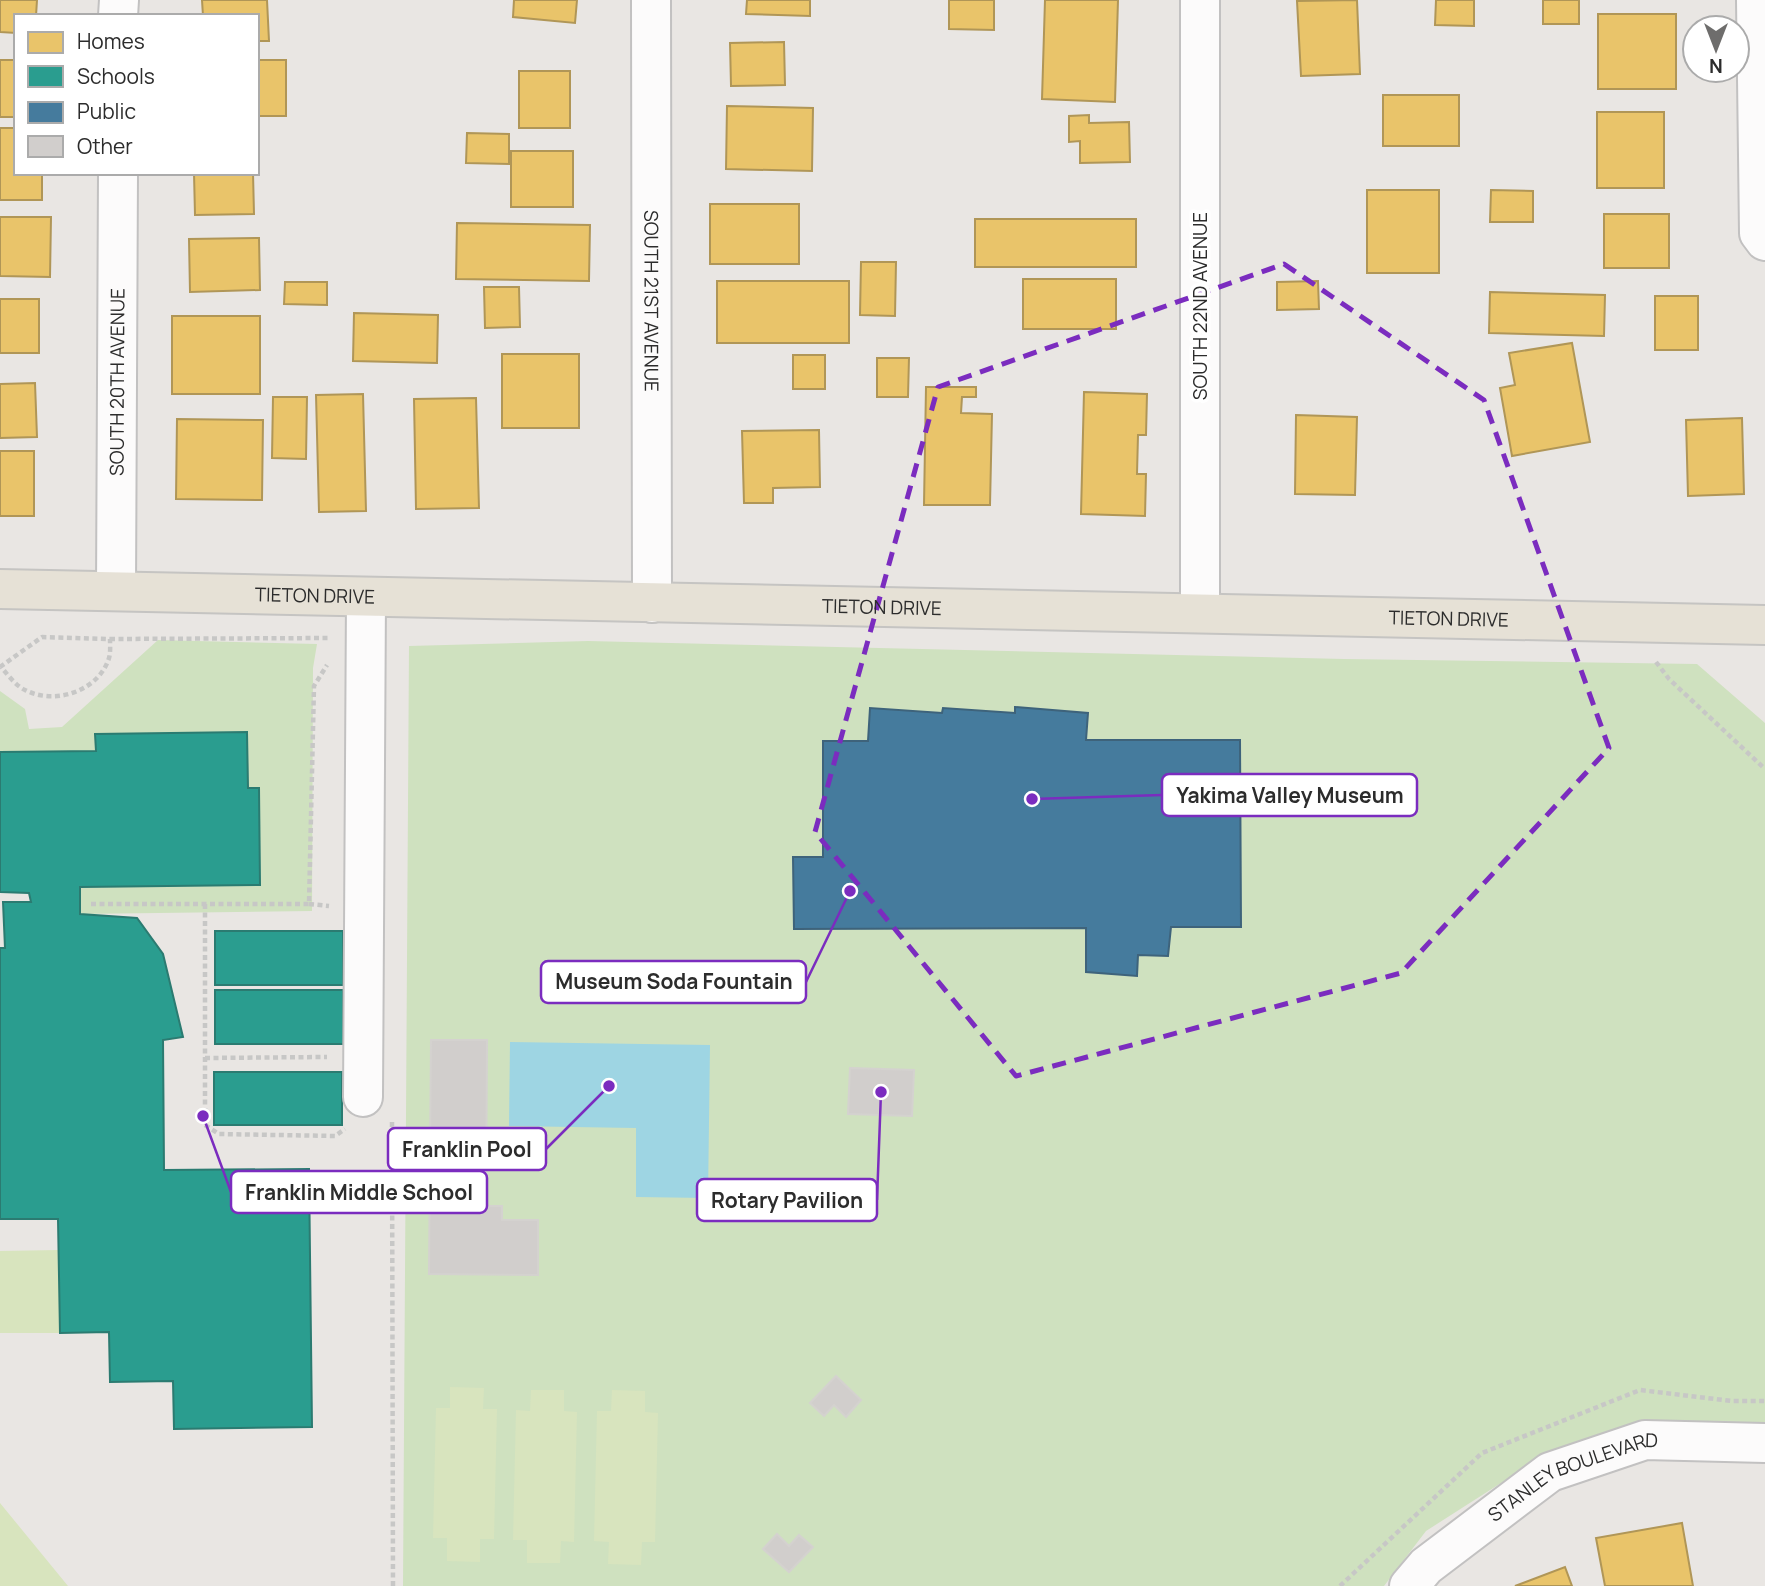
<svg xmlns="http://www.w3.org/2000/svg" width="1765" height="1586" font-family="Manrope,sans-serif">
  <rect width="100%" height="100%" fill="#e9e6e3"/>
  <path fill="#cfe1bf" d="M158 640 317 644 313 668 312 911 80 914V887L260 885 259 789 248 788 247 732 96 734V751L0 752V691L25 709 29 729 62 727Z
    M588 641 1344 659 1697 664 1765 723V1426L1618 1429 1534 1462 1426 1531 1384 1586H403L409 646Z"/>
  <path fill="#d8e4be" d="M59 1250 60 1333H0V1251Z
    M450 1387 484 1388 483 1409H497L494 1539H480V1562L447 1561V1538H433L436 1408H450Z
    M531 1390H564V1411L577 1412 574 1542 561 1541 560 1563H527V1540H513L516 1410 530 1411Z
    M612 1390 645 1391V1412L658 1413 655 1542H642L641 1565 608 1564 609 1542 594 1541 597 1411H611Z
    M0 1503 68 1586H0Z"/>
  <path fill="#9ed5e3" d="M510 1042 710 1045 708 1198 636 1197V1128L509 1126Z"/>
  <path fill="#e9c46a" stroke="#b09657" stroke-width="2" d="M0 0H37L36 16H16V33L0 32Z
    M202 0H267L269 41H257V16H203Z
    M514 0H577L575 23 513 17Z
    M747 0H810V16L746 14Z
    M949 0H994V30L949 29Z
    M1045 0H1118L1115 102 1042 99Z
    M1357 0 1360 74 1301 76 1297 1Z
    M1436 0H1474V26L1435 25Z
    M1543 0H1579V24H1543Z
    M1598 14H1676V89H1598Z
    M784 42 785 85 731 86 730 43Z
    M0 60H16V117H0Z
    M257 60H286V116H257Z
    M519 71H570V128H519Z
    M1383 95H1459V146H1383Z
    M727 106 813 108 812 171 726 169Z
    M1597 112H1664V188H1597Z
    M1089 115V123L1129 122 1130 162 1080 163V141L1069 142V116Z
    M0 128H16V173H42V200H0Z
    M467 133 509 134V164L466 163Z
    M511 151H573V207H511Z
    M194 173H253L254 214 195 215Z
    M1367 190H1439V273H1367Z
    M1491 190 1533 191V222H1490Z
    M710 204H799V264H710Z
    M1604 214H1669V268H1604Z
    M0 217H51L50 277 0 276Z
    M975 219H1136V267H975Z
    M457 223 590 225 589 281 456 279Z
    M259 238 260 290 190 292 189 239Z
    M861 262H896L895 316 860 315Z
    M1023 279H1116V329H1023Z
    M717 281H849V343H717Z
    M1318 281 1319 309 1277 310V282Z
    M285 282H327V305L284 304Z
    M484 287H519L520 327 485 328Z
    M1490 292 1605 295 1604 336 1489 333Z
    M1655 296H1698V350H1655Z
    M0 299H39V353H0Z
    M354 313 438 315 437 363 353 361Z
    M172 316H260V394H172Z
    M1572 343 1590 442 1512 456 1500 388 1515 385 1509 353Z
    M502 354H579V428H502Z
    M793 355H825V389H793Z
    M877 358H909L908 397H877Z
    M35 383 37 437 0 438V384Z
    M926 387H976V397H962L961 413 992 414 990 505H924Z
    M1084 392 1147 394 1146 435H1138L1137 474H1146L1145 516 1081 514Z
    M363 394 366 511 319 512 316 395Z
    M273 397H307L306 459 272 458Z
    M476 398 479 508 416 509 414 399Z
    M1296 415 1357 417 1355 495 1295 494Z
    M1742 418 1744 494 1688 496 1686 420Z
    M177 419 263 420 262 500 176 499Z
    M819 430 820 487 773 488V503H744L742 431Z
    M0 451H34V516H0Z
    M1682 1523 1693 1586H1605L1596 1538Z
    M1565 1567 1572 1586H1515Z"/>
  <path fill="#2a9d8f" stroke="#2b7b71" stroke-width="2" d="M247 732 248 788H259L260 885 80 887V914L137 918 163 954 183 1037 163 1040 164 1170 309 1169 312 1427 174 1429 173 1381 110 1382 109 1332 60 1333 58 1219H0V948H5L3 902H31L29 893 0 892V752L96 751 95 734Z
    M215 931H343V985H215Z
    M215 990H343V1044H215Z
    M214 1072H342V1125H214Z"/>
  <path fill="#457b9d" stroke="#3e637b" stroke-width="2" d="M1015 707 1088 713 1086 740H1240L1241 927H1171L1168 956 1138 955 1137 976 1086 972V928L794 929 793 857H823V741H868L870 708 942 713 943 708 1015 713Z"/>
  <path fill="#d1cecc" stroke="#d4d2cf" stroke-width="2" d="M431 1040H487L486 1206H502V1220H538V1275L429 1274Z
    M850 1068 914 1070 912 1116 848 1114Z
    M836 1376 861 1400 846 1417 834 1405 824 1416 810 1403Z
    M777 1534 789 1546 799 1535 813 1547 789 1572 763 1549Z"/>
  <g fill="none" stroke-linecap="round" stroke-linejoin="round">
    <defs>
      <g id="minor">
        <path id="s1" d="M651 0 652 603"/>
        <path d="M1200 0V612"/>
        <path d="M1756 0 1759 233 1765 241"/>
        <path d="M118 16 119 0"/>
        <path id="s2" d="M116 590 118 173"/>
        <path d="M363 1097 366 598"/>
        <path id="s3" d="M1409 1586 1426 1566 1550 1472 1645 1440 1765 1443"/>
      </g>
      <g id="major">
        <path id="s4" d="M0 589 1765 625"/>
      </g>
    </defs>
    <use href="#minor" stroke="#c2c1c1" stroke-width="42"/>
    <use href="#major" stroke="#c5c4c2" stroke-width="42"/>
    <path stroke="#c7c7c6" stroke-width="4.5" stroke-dasharray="5 3.5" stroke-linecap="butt" d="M110 639 330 638
      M1656 662 1669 679 1765 769
      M0 667 42 637 110 639C110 646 111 654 108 661 96 692 54 705 25 690 16 686 8 675 1 667
      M91 904H309L314 686 327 665
      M205 904V1125L219 1134 335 1136 345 1129
      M309 904 329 906
      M205 1058 327 1057
      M392 1122 393 1586
      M1340 1586 1482 1453 1640 1390 1732 1401H1765"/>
    <use href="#minor" stroke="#fcfbfb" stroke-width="38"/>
    <use href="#major" stroke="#e6e1d6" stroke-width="38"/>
  </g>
  <path fill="none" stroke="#7b2cbf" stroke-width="5" stroke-dasharray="14 9" stroke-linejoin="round" d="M1284 264 1484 400 1609 748 1401 973 1016 1076 815 832 938 387Z"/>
  <g text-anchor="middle" stroke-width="7" stroke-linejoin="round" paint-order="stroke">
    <g font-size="19" fill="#2c2c2c" stroke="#fff">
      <text dy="7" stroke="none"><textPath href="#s1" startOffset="301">SOUTH 21ST AVENUE</textPath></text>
      <text transform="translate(1200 306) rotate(-90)" y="7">SOUTH 22ND AVENUE</text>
      <text dy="7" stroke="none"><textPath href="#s2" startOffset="208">SOUTH 20TH AVENUE</textPath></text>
      <text dy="7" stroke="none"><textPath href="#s4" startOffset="315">TIETON DRIVE</textPath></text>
      <text dy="7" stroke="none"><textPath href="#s4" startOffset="882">TIETON DRIVE</textPath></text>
      <text dy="7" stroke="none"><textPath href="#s4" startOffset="1449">TIETON DRIVE</textPath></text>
      <text dy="7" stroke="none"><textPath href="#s3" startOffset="201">STANLEY BOULEVARD</textPath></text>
    </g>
  </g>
  <path fill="none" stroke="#7b2cbf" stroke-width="2.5" d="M1032 799L1162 795M850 891L806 982M609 1086L546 1149M203 1116L231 1192M881 1092L877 1200"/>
  <g fill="#7b2cbf" stroke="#fff" stroke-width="2.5">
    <circle cx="1032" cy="799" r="7"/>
    <circle cx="850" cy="891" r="7"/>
    <circle cx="609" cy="1086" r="7"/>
    <circle cx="203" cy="1116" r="7"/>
    <circle cx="881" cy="1092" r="7"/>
  </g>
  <g fill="#fff" stroke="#7b2cbf" stroke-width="2.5">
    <rect x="1162" y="774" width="255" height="42" rx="7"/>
    <rect x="541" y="961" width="265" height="42" rx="7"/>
    <rect x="388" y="1128" width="158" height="42" rx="7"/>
    <rect x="231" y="1171" width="256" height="42" rx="7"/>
    <rect x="697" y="1179" width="180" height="42" rx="7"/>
  </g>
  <g font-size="21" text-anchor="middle" font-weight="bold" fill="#2c2c2c">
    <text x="1290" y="803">Yakima Valley Museum</text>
    <text x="674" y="989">Museum Soda Fountain</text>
    <text x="467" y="1157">Franklin Pool</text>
    <text x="359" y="1200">Franklin Middle School</text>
    <text x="787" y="1208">Rotary Pavilion</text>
  </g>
  <rect x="14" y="14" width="245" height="161" fill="#ffffff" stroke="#ababab" stroke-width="2"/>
  <rect x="28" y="32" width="35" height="21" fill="#e9c46a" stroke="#ababab" stroke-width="2"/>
  <text x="77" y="49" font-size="21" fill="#2c2c2c">Homes</text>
  <rect x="28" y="66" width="35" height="21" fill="#2a9d8f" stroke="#ababab" stroke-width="2"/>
  <text x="77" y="84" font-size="21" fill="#2c2c2c">Schools</text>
  <rect x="28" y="102" width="35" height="21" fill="#457b9d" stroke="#ababab" stroke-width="2"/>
  <text x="77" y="119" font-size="21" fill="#2c2c2c">Public</text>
  <rect x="28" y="136" width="35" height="21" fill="#d1cecc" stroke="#ababab" stroke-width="2"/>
  <text x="77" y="154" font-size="21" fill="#2c2c2c">Other</text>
  <g transform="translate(1716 49) rotate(180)"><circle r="33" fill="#ffffff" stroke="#ababab" stroke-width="2"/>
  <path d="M0-5L12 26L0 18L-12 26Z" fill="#6e6d6c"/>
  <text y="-10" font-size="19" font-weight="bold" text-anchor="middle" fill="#2c2c2c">N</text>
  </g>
</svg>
